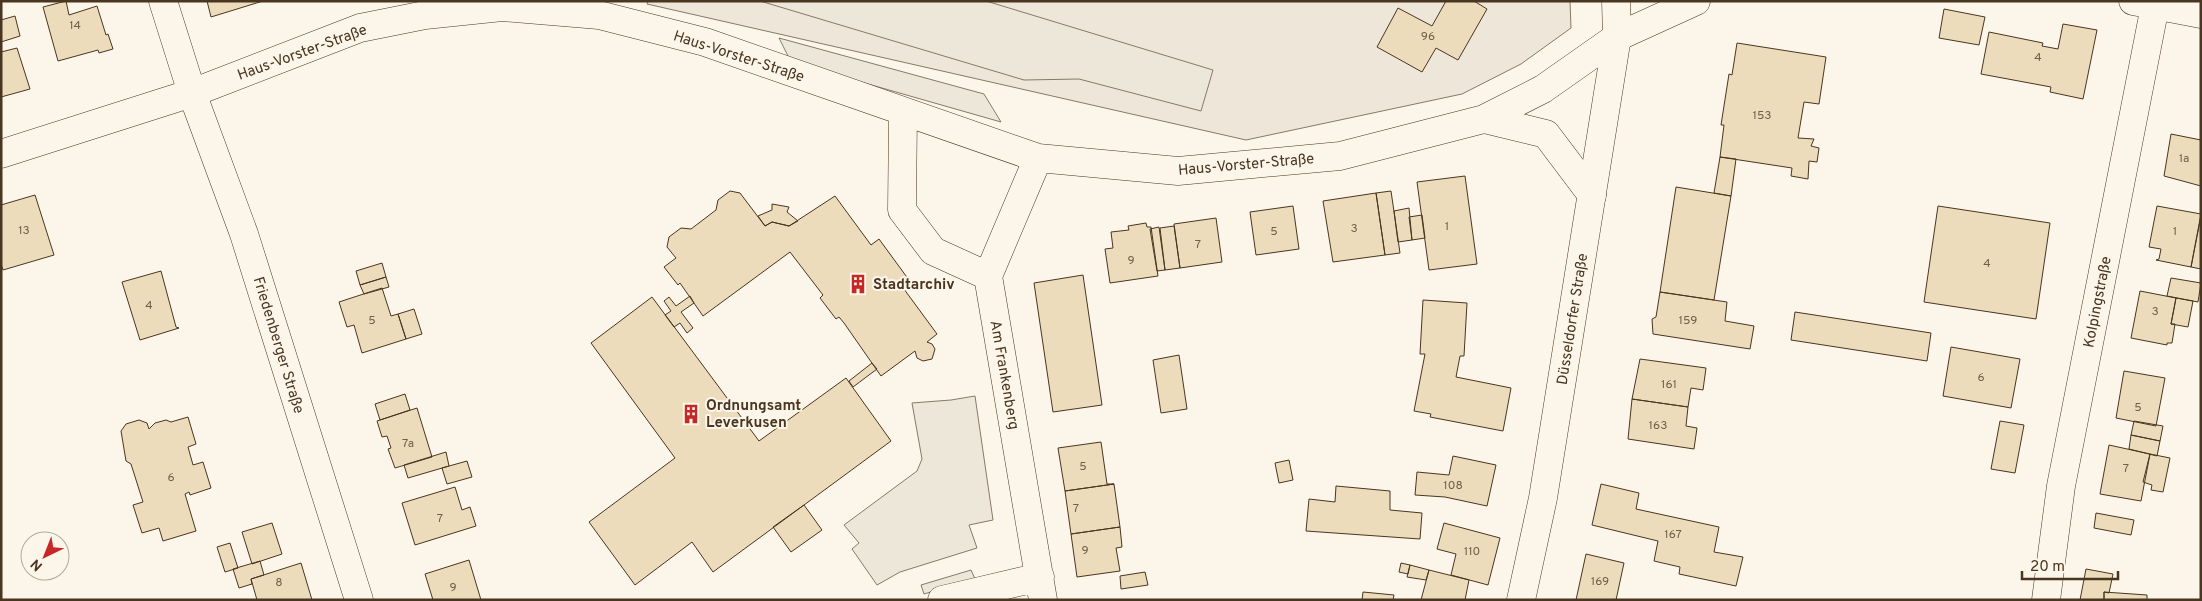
<svg xmlns="http://www.w3.org/2000/svg" width="2202" height="601" font-family="Overpass,sans-serif">
  <rect width="100%" height="100%" fill="#fbf6e9"/>
  <path fill="#ede6d9" stroke="#887966" d="M648 1H1570L1571 28 1521 64 1462 94 1246 140 647 4Z"/>
  <path fill="#ede7d9" stroke="#887966" d="M760 1H986L1213 70 1201 111 1079 79 1024 80Z
    M779 38 984 94 1001 122 791 62Z
    M975 396 993 520 969 525 977 548 900 572 877 585 852 549 859 543 844 525 917 471 922 459 912 403 951 400Z
    M971 570 975 579 924 594 921 585Z"/>
  <path fill="#ecdcbc" stroke="#4a3520" d="M66 1 69 15 97 6 106 35 108 34 113 49 99 53 98 50 58 61 43 7Z
    M207 1H263L211 17Z
    M1446 1H1474L1487 9 1458 60 1436 48 1422 72 1377 47 1398 8 1432 26Z
    M1944 9 1985 17 1979 45 1939 38Z
    M15 16 20 36 1 42V20Z
    M2063 24 2097 30 2083 99 2050 92 2051 87 1981 74 1989 32 2043 43 2042 46 2058 49Z
    M1737 43 1826 57 1819 104 1804 102 1798 138 1814 139 1811 146 1819 148 1817 162 1809 161 1808 179 1791 176 1792 168 1720 157 1724 125H1721L1729 74 1732 75Z
    M17 48 30 89 1 97V52Z
    M2171 134 2201 140V186L2164 176Z
    M1720 157 1736 159 1731 196 1714 193Z
    M1465 176 1477 264 1429 270 1417 182Z
    M1676 187 1731 196 1714 300 1660 292Z
    M730 191 740 193 765 226 772 222 789 226 835 196 871 245 879 239 909 280 901 285 937 334 927 342 932 344 935 349 932 359 923 361 917 358 915 351 881 376 844 323 839 317 836 319 820 298 823 295 790 252 703 316 680 283 678 285 664 267 676 258 667 247 669 237 681 228 691 229 716 210 718 200Z
    M1391 191 1400 253 1385 255 1376 193Z
    M1376 193 1385 255 1333 262 1323 201Z
    M35 195 54 255 3 270 1 264V205Z
    M772 204 789 207 787 212 798 221 789 226 772 222 765 226 758 216 772 210Z
    M1293 206 1299 249 1256 255 1250 212Z
    M1938 206 2050 223 2036 319 1924 302Z
    M2157 206 2201 214 2191 267 2156 260 2159 259 2161 249 2149 247Z
    M1409 208 1412 240 1398 242 1394 211Z
    M1422 215 1425 238 1412 240 1409 217Z
    M2201 216V269L2191 267Z
    M1216 218 1222 262 1180 268 1174 224Z
    M1146 223 1147 227H1151L1158 276 1110 283 1105 249 1113 248 1111 232 1129 230 1128 226Z
    M1174 226 1180 268 1165 270 1160 228Z
    M1159 227 1165 270 1157 271 1150 229Z
    M382 263 386 277 360 285 356 271Z
    M161 271 176 327 179 328 140 340 122 282Z
    M1083 275 1102 405 1053 412 1034 283Z
    M386 277 389 287 364 294 360 285Z
    M2171 278 2201 283 2198 302 2167 296Z
    M382 288 391 316 398 314 406 339 362 353 354 325 347 327 339 302Z
    M2140 291 2176 298 2171 324H2175L2172 343H2167V345L2131 338Z
    M1660 292 1727 302 1725 321 1754 326 1750 349 1653 334 1652 319 1656 317Z
    M690 296 694 303 681 312 693 328 687 333 680 323 674 327 665 315 671 311 664 301 669 297 676 306Z
    M652 297 759 441 846 378 891 441 713 572 692 542 635 585 589 522 675 458 591 343Z
    M2176 298 2193 301 2188 327 2171 324Z
    M1423 300 1467 303 1464 356H1460L1456 377 1511 388 1503 431 1430 417 1431 414 1414 411 1425 354H1420Z
    M414 309 422 334 406 339 398 314Z
    M1795 312 1931 333 1927 361 1791 340Z
    M1951 347 2020 359 2011 408 1943 396Z
    M1179 355 1187 409 1161 413 1153 360Z
    M1640 359 1706 368 1703 390 1691 388 1688 407 1632 399Z
    M872 363 877 369 853 387 849 381Z
    M2124 371 2165 378 2156 426 2116 418Z
    M405 394 410 410 380 420 375 404Z
    M1632 399 1688 407 1686 426 1697 428 1694 449 1628 439Z
    M417 408 432 457 395 468 388 449 391 448 387 436 382 437 377 421Z
    M188 417 196 444 188 447 193 465 203 462 211 488 190 495 189 492 185 494 196 531 163 541 159 528 142 533 133 505 143 502 131 464 126 461 121 431 126 424 139 420 147 423 149 429 155 423 166 420 171 422Z
    M2000 421 2024 425 2015 473 1991 469Z
    M2134 421 2163 426 2160 441 2131 435Z
    M2131 435 2160 441 2157 456 2129 449Z
    M1101 442 1107 484H1114L1065 491 1058 448Z
    M2109 445 2150 454 2141 501 2100 494Z
    M446 452 449 466 408 478 404 465Z
    M2150 454 2170 458 2163 492 2151 490 2152 485 2143 482Z
    M1453 456 1496 465 1487 506 1445 497 1415 495 1417 472 1449 475Z
    M1289 460 1293 480 1279 483 1275 463Z
    M467 461 472 477 447 484 442 468Z
    M1114 484 1120 527 1071 534 1065 491Z
    M1601 484 1639 493 1636 509 1719 527 1714 552 1743 557 1736 586 1679 574 1680 567 1654 561 1658 541 1592 525Z
    M1336 486 1390 491V510L1422 513 1420 539 1306 531 1309 499 1335 502Z
    M455 487 462 510 470 507 476 526 415 545 402 503Z
    M804 505 822 530 791 552 773 527Z
    M2096 513 2134 520 2131 535 2094 528Z
    M272 523 282 554 252 564 242 532Z
    M1444 523 1500 538 1488 585 1451 575 1456 554 1437 549Z
    M1120 527 1122 547 1116 548 1120 571 1077 577 1071 534Z
    M230 543 238 568 225 572 217 547Z
    M1586 554 1624 563 1616 600H1576Z
    M469 560 481 600H433L425 574Z
    M260 561 264 575 251 579 252 584 239 588 233 569Z
    M301 563 312 600H257L251 579Z
    M1401 563 1410 565 1408 574 1399 572Z
    M1410 565 1429 570 1426 580 1407 577Z
    M2086 569 2113 574 2109 593 2104 592V600H2080Z
    M1429 570 1469 580 1465 600H1421Z
    M1145 572 1148 585 1121 589 1120 576Z
    M1363 592 1394 595 1393 600H1362Z
    M2104 592 2147 595V600H2104Z"/>
  <g fill="none" stroke-linecap="round" stroke-linejoin="round">
    <defs>
      <path id="street" d="M163 1 192 93 244 234 359 600
        M2133 1 2201 14
        M903 113 902 210 933 251 988 276
        M1484 119 1546 134 1592 195
        M1 154 192 93 360 28 425 15 502 7 599 15 705 42 1038 158 1178 171 1340 156 1484 119 1543 89 1617 37 1696 1
        M1038 158 988 276 1043 600
        M942 600 1040 577
        M2046 600 2061 486 2155 6"/>
      <path id="secondary" d="M1521 600 1543 498 1617 37 1616 1"/>
    </defs>
    <use href="#street" stroke="#4a3520" stroke-width="29"/>
    <use href="#secondary" stroke="#4a3520" stroke-width="29"/>
    <use href="#street" stroke="#fbf6e9" stroke-width="28"/>
    <use href="#secondary" stroke="#fbf6e9" stroke-width="28"/>
  </g>
  <defs>
    <symbol id="building-bare" viewBox="-9 -9 18 18"><path d="M-4-6H4V6H1V3H-1V6H-4ZM-2.5-4.3h1.7v1.8h-1.7ZM.8-4.3h1.7v1.8H.8ZM-2.5-1h1.7V.8h-1.7ZM.8-1h1.7V.8H.8Z" fill="#c62828" stroke="#fbf6e9" stroke-width="2.5" paint-order="stroke"/></symbol>
  </defs>
  <g fill-rule="evenodd">
    <use href="#building-bare" x="844" y="270" width="28" height="28"/>
    <use href="#building-bare" x="677" y="400" width="28" height="28"/>
  </g>
  <g text-anchor="middle" stroke-width="4" stroke-linejoin="round" paint-order="stroke">
    <g font-size="12" fill="#725f47">
      <text x="75" y="29">14</text>
      <text x="1428" y="40">96</text>
      <text x="2038" y="61">4</text>
      <text x="1762" y="119">153</text>
      <text x="2184" y="162">1a</text>
      <text x="1447" y="230">1</text>
      <text x="1354" y="232">3</text>
      <text x="24" y="234">13</text>
      <text x="1274" y="235">5</text>
      <text x="2175" y="235">1</text>
      <text x="1198" y="248">7</text>
      <text x="1131" y="264">9</text>
      <text x="1987" y="267">4</text>
      <text x="149" y="309">4</text>
      <text x="2155" y="315">3</text>
      <text x="372" y="324">5</text>
      <text x="1688" y="324">159</text>
      <text x="1981" y="381">6</text>
      <text x="1669" y="388">161</text>
      <text x="2138" y="411">5</text>
      <text x="1658" y="429">163</text>
      <text x="408" y="447">7a</text>
      <text x="1083" y="470">5</text>
      <text x="2126" y="472">7</text>
      <text x="171" y="481">6</text>
      <text x="1453" y="489">108</text>
      <text x="1076" y="512">7</text>
      <text x="440" y="522">7</text>
      <text x="1673" y="538">167</text>
      <text x="1085" y="554">9</text>
      <text x="1472" y="555">110</text>
      <text x="1600" y="585">169</text>
      <text x="279" y="586">8</text>
      <text x="453" y="591">9</text>
    </g>
    <g font-size="15" fill="#4a3520" stroke="#fbf6e9">
      <text transform="translate(302 52) rotate(-20)" y="5">Haus-Vorster-Straße</text>
      <text transform="translate(739 56) rotate(18)" y="5">Haus-Vorster-Straße</text>
      <text transform="translate(1246 164) rotate(-5)" y="5">Haus-Vorster-Straße</text>
      <text transform="translate(2097 302) rotate(-79)" y="5">Kolpingstraße</text>
      <text transform="translate(1572 319) rotate(-81)" y="5">Düsseldorfer Straße</text>
      <text transform="translate(279 345) rotate(73)" y="5">Friedenberger Straße</text>
      <text transform="translate(1005 375) rotate(80)" y="5">Am Frankenberg</text>
    </g>
    <g font-size="15" font-weight="bold" fill="#4a3520" stroke="#fbf6e9" text-anchor="start">
      <text x="873" y="289">Stadtarchiv</text>
      <text x="706" y="410">Ordnungsamt<tspan x="706" dy="17">Leverkusen</tspan></text>
    </g>
  </g>
  <rect width="2202" height="601" fill="none" stroke="#4a3520" stroke-width="5"/>
  <g transform="translate(45 556) rotate(223)"><circle r="24" fill="#fbf6e9" stroke="#b4a999"/>
  <path d="M0-4L9 19L0 12L-9 19Z" fill="#c62828"/>
  <text y="-8" font-size="14" font-weight="bold" text-anchor="middle" fill="#4a3520">N</text>
  </g>
  <path d="M2022 571v8h96v-8" fill="none" stroke="#4a3520" stroke-width="2.5"/>
  <text x="2030" y="571" font-size="15" fill="#4a3520" stroke="#fbf6e9" stroke-width="4" paint-order="stroke">20 m</text>
</svg>
